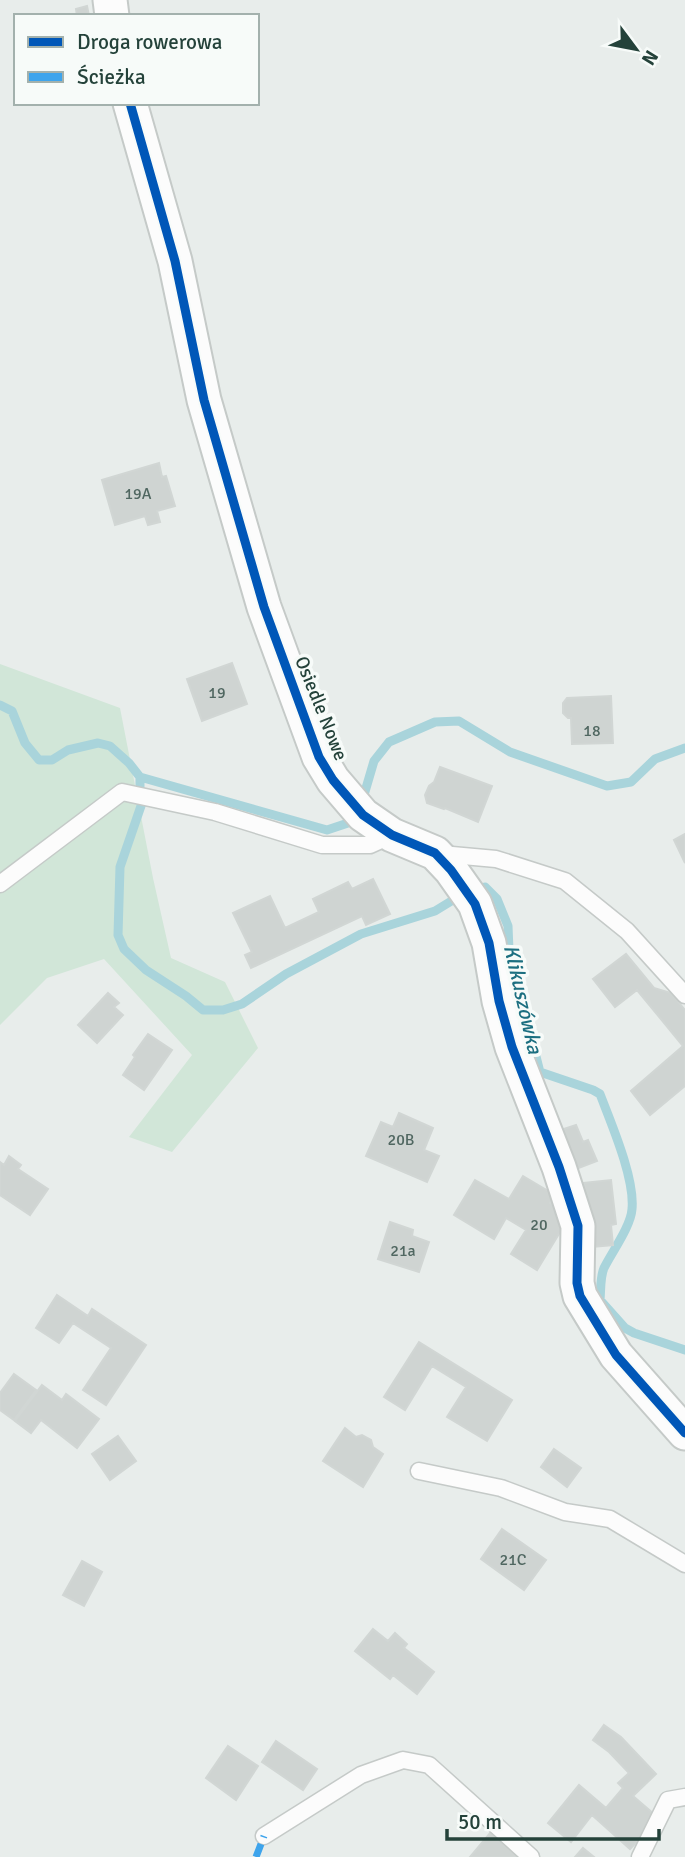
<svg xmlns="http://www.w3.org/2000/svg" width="685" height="1857" font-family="Signika,sans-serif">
  <rect width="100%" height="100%" fill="#e8edeb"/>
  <path fill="#d1e6d8" d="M0 664 120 708 153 878 171 958 225 982 258 1048 172 1152 129 1137 192 1055 104 959 47 978 0 1025Z"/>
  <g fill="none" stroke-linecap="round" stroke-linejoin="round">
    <path stroke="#a9d4db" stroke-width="9" d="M0 705 12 711 25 743 39 760H52L68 750 98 743 110 746 129 763 140 777V787
      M140 777 327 830 348 823 353 814
      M360 802 364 795 374 761 389 742 435 722 459 721 510 752 607 786 631 782 655 759 685 748
      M142 803 120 867 118 935 124 949 146 970 186 996 203 1010H223L242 1004 286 974 361 934 435 911 453 900
      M482 888 485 887 497 899 508 926 509 951 540 1072 593 1090 600 1094C611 1123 635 1178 632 1209 631 1226 612 1252 604 1268 600 1277 601 1290 600 1300L625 1328 634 1333 685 1350"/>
  </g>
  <path fill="#cfd4d2" stroke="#d1d6d4" stroke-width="2" d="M87 6 89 16H77L76 9Z
    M159 463 162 477 166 476 175 506 157 511 160 522 148 525 145 516 115 525 102 480Z
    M232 663 247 704 202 721 187 679Z
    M611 696 613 743 572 744 571 718H568L563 713V703L567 698Z
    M440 767 492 786 478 822 445 808 444 809 427 803 425 795 429 786 434 782Z
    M685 834V863L674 840Z
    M373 879 390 914 366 925 362 916 251 968 245 955 252 952 233 913 270 896 285 928 319 912 313 899 348 882 352 889Z
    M626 954 654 988 671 993 685 1010V1086L650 1115 631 1091 683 1046 637 990 615 1007 593 979Z
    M108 993 119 1003 114 1007 123 1015 97 1043 78 1025Z
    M148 1034 172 1050 144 1090 123 1075 135 1057 133 1055Z
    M399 1113 433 1128 424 1150 439 1156 427 1182 366 1156 381 1122 393 1127Z
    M576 1125 583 1142 588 1140 597 1161 571 1171 561 1130Z
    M9 1156 21 1165 18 1169 48 1189 30 1215 0 1195V1162L4 1165Z
    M523 1176 555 1195 550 1203 565 1212 562 1229 537 1270 511 1254 526 1230 506 1218 494 1239 454 1215 475 1180 509 1199Z
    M611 1180 616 1224 611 1225 613 1245 592 1247 584 1183Z
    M390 1222 413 1230 412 1236 429 1242 419 1272 378 1259Z
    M57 1295 88 1316 92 1309 146 1345 106 1405 83 1390 111 1348 73 1323 59 1343 36 1328Z
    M419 1342 512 1400 487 1441 447 1417 466 1387 432 1366 405 1410 384 1397Z
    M14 1374 36 1390 14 1420 0 1410V1393Z
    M42 1385 62 1400 66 1394 99 1419 77 1448 41 1420 31 1433 15 1421Z
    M345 1428 356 1437 362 1435 371 1440 373 1447 383 1454 363 1487 323 1461Z
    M118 1436 136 1461 110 1480 92 1454Z
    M554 1449 581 1468 567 1487 541 1467Z
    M502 1529 546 1560 524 1590 481 1559Z
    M82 1561 102 1572 84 1606 63 1595Z
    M373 1629 388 1641 395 1633 407 1644 404 1648 434 1672 417 1694 393 1675 390 1679 355 1651Z
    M604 1725 621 1737 656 1774 633 1796 654 1814 648 1830 630 1849 592 1815 571 1842 548 1823 579 1785 606 1808 623 1788 618 1783 629 1773 609 1752 593 1740Z
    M276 1741 317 1769 303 1790 262 1762Z
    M228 1746 258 1766 236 1800 206 1778Z
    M491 1832 516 1854 519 1857H470Z
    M583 1848 594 1857H575Z"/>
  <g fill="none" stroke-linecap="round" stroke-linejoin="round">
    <defs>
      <path id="lane" d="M441 854 496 859 565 881 627 931 685 995
        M0 884 122 792 215 812 322 845H370L392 835
        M419 1471 501 1488 565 1512 610 1519 685 1564
        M264 1836 361 1775 403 1760 429 1765 531 1857
        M640 1857 668 1800 685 1797"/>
      <path id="street" d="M110 0 112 16
        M130 103 175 261 204 400 264 607 319 757 333 780 363 815 392 835 435 853 451 870 475 904 489 943 499 1001 512 1047 559 1167 578 1226 577 1283 580 1296 616 1355 685 1433"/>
    </defs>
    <use href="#lane" stroke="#c5cac8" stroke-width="19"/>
    <use href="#street" stroke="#c5cac8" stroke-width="37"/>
    <use href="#lane" stroke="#fcfcfc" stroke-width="16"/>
    <use href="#street" stroke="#fcfcfc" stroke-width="33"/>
    <path stroke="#3ea4ec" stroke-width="7" stroke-dasharray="14 7" stroke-linecap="butt" d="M256 1857 264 1836"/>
    <defs>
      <path id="cycleway" d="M130 103 175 261 204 400 264 607 319 757 333 780 363 815 392 835 435 853 451 870 475 904 489 943 499 1001 512 1047 559 1167 578 1226 577 1283 580 1296 616 1355 685 1433"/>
    </defs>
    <use href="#cycleway" stroke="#f7fbf9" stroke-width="13"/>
    <use href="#cycleway" stroke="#0057b8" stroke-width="9"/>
  </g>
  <g text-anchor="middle" stroke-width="7" stroke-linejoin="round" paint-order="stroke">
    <g font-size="16" fill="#506761">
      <text x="138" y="499">19A</text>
      <text x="217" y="698">19</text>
      <text x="592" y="736">18</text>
      <text x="401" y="1145">20B</text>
      <text x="539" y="1230">20</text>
      <text x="403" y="1256">21a</text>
      <text x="513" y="1565">21C</text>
    </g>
    <g font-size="19" fill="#24423a" stroke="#f7fbf9">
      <text transform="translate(322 708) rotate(68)" y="7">Osiedle Nowe</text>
    </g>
    <g font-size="21" font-style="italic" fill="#1c6f80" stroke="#f7fbf9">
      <text transform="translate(523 999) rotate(77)" y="7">Klikuszówka</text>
    </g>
  </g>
  <rect x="14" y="14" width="245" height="91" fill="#f7fbf9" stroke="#a3b1ad" stroke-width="2"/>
  <rect x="28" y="37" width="35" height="10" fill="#0057b8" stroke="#a3b1ad" stroke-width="2"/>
  <text x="77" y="49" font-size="21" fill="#24423a">Droga rowerowa</text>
  <rect x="28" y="72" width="35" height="10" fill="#3ea4ec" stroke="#a3b1ad" stroke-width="2"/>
  <text x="77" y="84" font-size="21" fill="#24423a">Ścieżka</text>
  <g transform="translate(636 49) rotate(122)" stroke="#f7fbf9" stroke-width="5" paint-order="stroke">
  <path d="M0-5L12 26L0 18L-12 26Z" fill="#24423a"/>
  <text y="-10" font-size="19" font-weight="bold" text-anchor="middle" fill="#24423a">N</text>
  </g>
  <path d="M447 1829v10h212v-10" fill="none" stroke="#24423a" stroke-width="3.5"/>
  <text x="458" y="1829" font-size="21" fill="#24423a" stroke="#f7fbf9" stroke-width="5" paint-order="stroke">50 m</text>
</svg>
